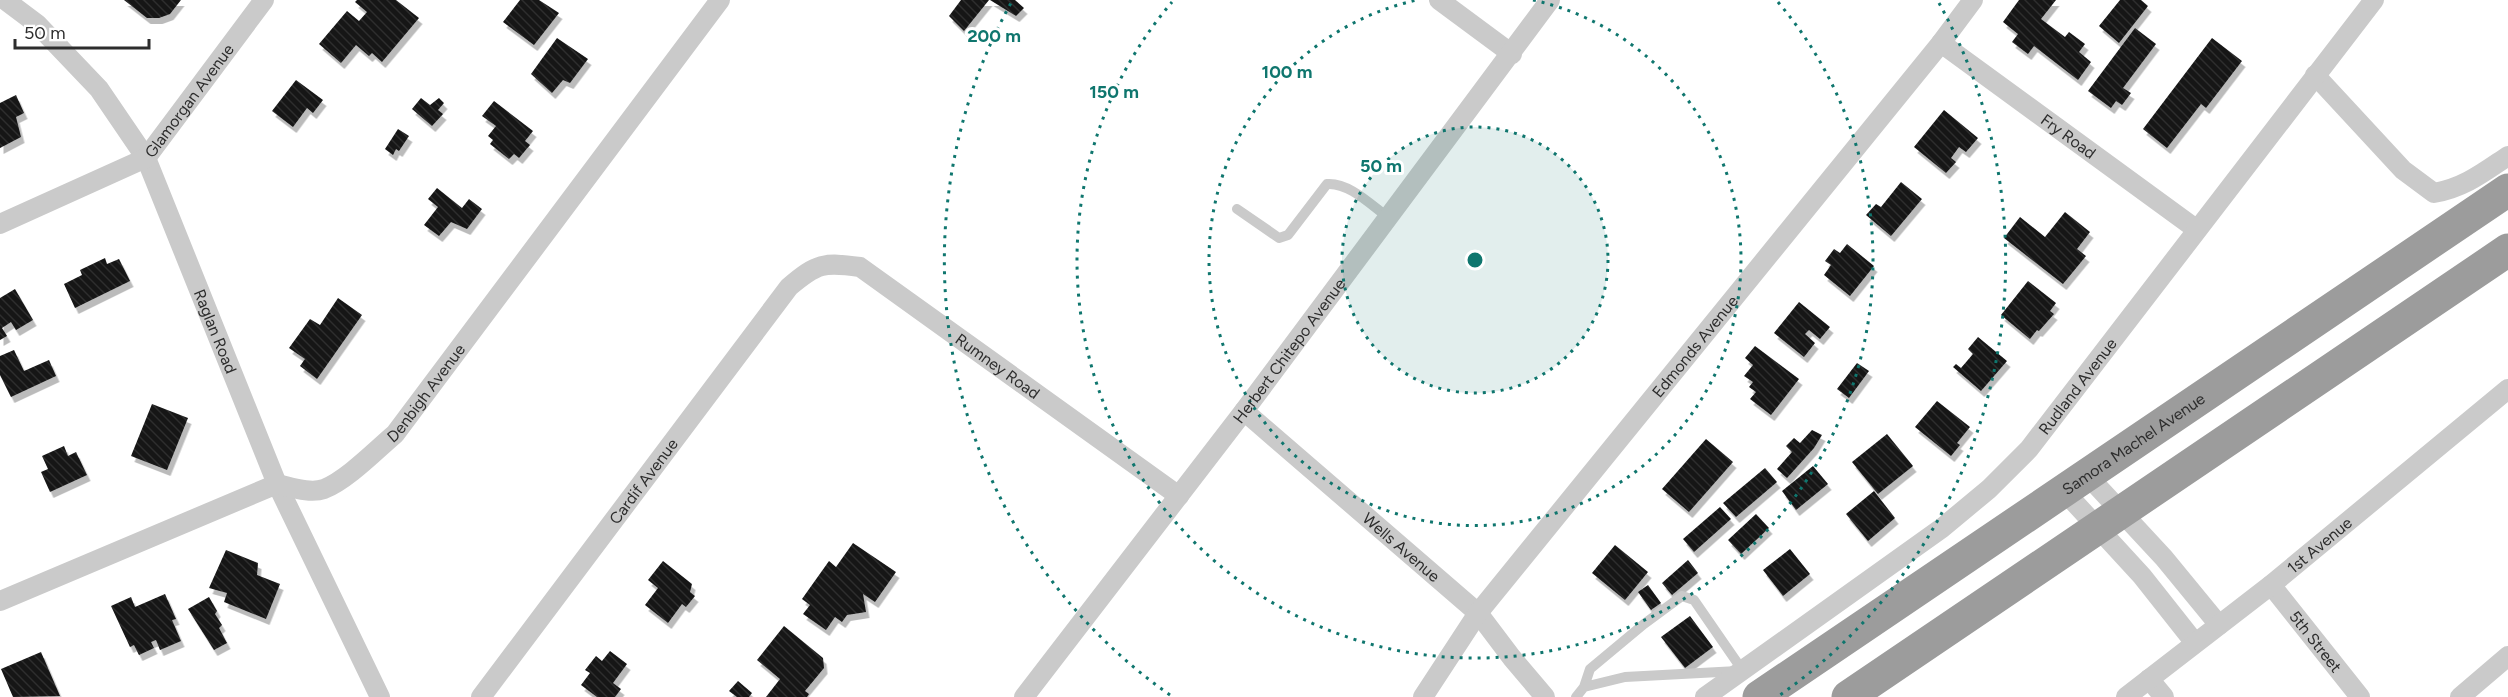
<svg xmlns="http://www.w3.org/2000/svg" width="2508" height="697" font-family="Figtree,sans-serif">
  <defs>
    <pattern id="building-back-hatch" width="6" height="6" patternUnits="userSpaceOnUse" patternTransform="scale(1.5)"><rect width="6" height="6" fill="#141414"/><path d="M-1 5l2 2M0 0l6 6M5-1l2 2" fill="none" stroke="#2e2e2e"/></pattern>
    <filter id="shadow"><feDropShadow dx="3.5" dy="6" stdDeviation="0" flood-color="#0004"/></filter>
  </defs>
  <rect width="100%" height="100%" fill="#fff"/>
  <path fill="url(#building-back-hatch)" filter="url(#shadow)" d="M124 0H181L170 14 159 18H147Z
    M357 0H396L419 18 382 62 372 53 369 56 356 45 341 63 319 44 347 11 359 21 367 12 355 2Z
    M520 0H539L559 13 534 45 503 22Z
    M961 0H989L964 31 949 16Z
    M990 0H1015L1024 8 1016 16Z
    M2019 0H2056L2041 19 2065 37 2069 32 2085 44 2079 52 2091 62 2078 80 2034 46 2028 54 2012 42 2018 34 2003 22Z
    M2120 0H2141L2148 6 2119 43 2099 26Z
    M2135 28 2156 44 2123 88 2131 93 2122 105 2116 101 2111 108 2088 91Z
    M557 38 588 59 570 83 563 80 552 93 531 74Z
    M2212 38 2242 61 2206 108 2201 104 2167 148 2143 129Z
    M296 80 323 100 313 113 307 108 293 127 272 111Z
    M16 95 24 113 16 117 21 137 0 148V103Z
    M421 98 430 105 439 98 444 103 438 110 443 114 432 126 412 109Z
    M494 101 533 131 525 141 530 145 519 158 514 154 509 159 490 144 493 140 488 136 496 126 482 116Z
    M1944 110 1978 138 1966 152 1959 147 1951 158 1956 162 1946 173 1914 147Z
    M398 129 409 136 399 151 396 149 393 155 385 149Z
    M1901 182 1922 199 1891 236 1866 215 1876 204 1881 207Z
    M437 188 462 208 469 199 482 209 467 229 451 222 439 236 424 225 438 207 428 199Z
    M2065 212 2090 232 2077 249 2086 256 2063 284 2004 238 2020 217 2045 237Z
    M1847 244 1874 266 1850 296 1824 275 1831 265 1825 261 1834 249 1840 253Z
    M105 258 107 264 119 259 130 281 75 308 64 284 82 275 80 270Z
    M2028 281 2056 303 2050 311 2054 314 2039 331 2037 330 2030 339 2001 315Z
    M15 289 33 320 16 330 11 322 2 328 7 336 0 340V298Z
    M338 298 362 315 317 379 300 366 305 359 289 348 310 319 320 325Z
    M1799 302 1830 327 1820 339 1809 330 1805 334 1815 343 1804 357 1774 333Z
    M1978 337 2007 361 1981 391 1953 367 1956 364 1961 368 1973 354 1968 349Z
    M1755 346 1799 379 1771 415 1750 399 1756 392 1749 387 1753 382 1744 376 1753 365 1745 358Z
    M14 350 24 371 49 360 56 376 11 397 0 375V356Z
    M1857 363 1869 371 1849 398 1837 389Z
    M1937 401 1970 427 1957 443 1960 445 1951 456 1915 427Z
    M152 404 188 418 167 470 131 456Z
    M1812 430 1822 435 1814 448 1787 478 1777 469 1792 452 1786 446 1794 438 1800 443Z
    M1887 434 1913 466 1878 494 1852 462Z
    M1706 439 1733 462 1689 512 1662 489Z
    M64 446 68 456 76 452 87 475 50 492 41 472 48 469 42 456Z
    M1813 466 1828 484 1796 510 1782 491Z
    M1765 468 1777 482 1736 517 1723 503Z
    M1874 491 1895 518 1868 541 1846 514Z
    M1720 507 1731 519 1694 552 1683 539Z
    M1756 514 1769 528 1741 554 1728 540Z
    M853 543 896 572 875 602 863 594 866 612 847 615 842 622 835 617 826 630 803 614 810 605 802 599 829 561 836 567Z
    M1615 545 1648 572 1625 600 1592 573Z
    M1790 549 1810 574 1783 596 1763 570Z
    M226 550 258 563 257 575 280 584 266 619 224 602 227 593 209 588Z
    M1688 560 1698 573 1672 595 1662 583Z
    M663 561 692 584 690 592 695 596 686 607 682 604 668 623 645 605 658 588 648 580Z
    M1648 585 1661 603 1651 610 1638 592Z
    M165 594 176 619 172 620 181 641 160 650 156 640 151 642 154 648 139 655 134 645 130 647 111 606 131 597 135 607Z
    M209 597 217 611 215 614 222 625 219 628 227 643 214 650 188 609Z
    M1690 616 1713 647 1685 668 1661 637Z
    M784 626 823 658 824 668 805 691 809 694 807 697H766L780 679 757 660Z
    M610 651 627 664 613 683 621 689 615 697H597L581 685 590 673 585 670 596 656 602 661Z
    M41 652 60 696 13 697 1 669Z
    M738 681 752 693 749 697H737L729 691Z"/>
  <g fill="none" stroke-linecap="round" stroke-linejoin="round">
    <path stroke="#cacaca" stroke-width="10" d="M1237 209 1279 238 1288 235 1327 184C1349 182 1372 206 1389 218
      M1584 687 1590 669 1644 624 1682 596 1694 600 1743 671
      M1576 697 1584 687 1625 677 1738 671"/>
    <g stroke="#cacaca" stroke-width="20">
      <path id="s1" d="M5 0 37 24 99 89 146 158 277 484 380 697"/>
      <path d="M1439 0 1512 54"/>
      <path id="s2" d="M1941 43 2196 229"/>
      <path d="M2315 75 2403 170 2434 193C2464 188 2484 172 2508 156"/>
      <path id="s3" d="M0 224 146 158 264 0"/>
      <path id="s4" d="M1244 411 1478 613 1512 658 1545 697"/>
      <path d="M2086 474 2164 558 2219 625"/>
      <path d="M2063 490 2142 576 2195 643"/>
      <path id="s5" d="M2271 585 2360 697"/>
      <path id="s6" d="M0 601 277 484C291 487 310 494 324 489 347 480 376 450 395 434L720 0"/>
      <path d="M2149 679 2164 697"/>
      <path id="s7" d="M481 697 789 287C817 263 824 262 860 267L1179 496"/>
      <path id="s8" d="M1024 697 1244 411 1550 0"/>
      <path id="s9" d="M1423 697 1478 613 1941 43 1973 0"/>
      <path id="s10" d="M1705 697 1942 528 1989 489 2029 449 2374 0"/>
      <path id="s11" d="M2126 697 2271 585 2508 389"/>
      <path d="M2460 697 2508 656"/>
    </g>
    <g stroke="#9c9c9c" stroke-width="33">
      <path id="s12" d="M1759 697 2508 190"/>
      <path d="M1848 697 2508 250"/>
    </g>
  </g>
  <circle cx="1475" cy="260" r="133" fill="#0f766e" fill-opacity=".12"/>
  <g fill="none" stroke="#0f766e" stroke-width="3" stroke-dasharray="3 6">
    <circle cx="1475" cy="260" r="133"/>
    <path d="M1533 0A266 266 0 1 1 1417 0"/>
    <path d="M1778 2A398 398 0 1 1 1172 2"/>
    <path d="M1170 695A531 531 0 0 1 1011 3M1939 3A531 531 0 0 1 1780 695"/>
  </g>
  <g text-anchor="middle" stroke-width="6" stroke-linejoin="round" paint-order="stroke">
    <g font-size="16" fill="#2d2d2d" stroke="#fff">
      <text dy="6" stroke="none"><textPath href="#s3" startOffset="232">Glamorgan Avenue</textPath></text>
      <text dy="6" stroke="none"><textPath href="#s2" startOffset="158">Fry Road</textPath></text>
      <text dy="6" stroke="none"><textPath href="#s1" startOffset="400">Raglan Road</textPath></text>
      <text dy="6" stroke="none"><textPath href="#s9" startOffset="444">Edmonds Avenue</textPath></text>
      <text dy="6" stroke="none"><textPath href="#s8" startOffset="436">Herbert Chitepo Avenue</textPath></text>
      <text dy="6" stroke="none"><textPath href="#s7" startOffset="760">Rumney Road</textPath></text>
      <text dy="6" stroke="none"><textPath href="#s10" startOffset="488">Rudland Avenue</textPath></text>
      <text dy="6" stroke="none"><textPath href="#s6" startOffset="490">Denbigh Avenue</textPath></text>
      <text dy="6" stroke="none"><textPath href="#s12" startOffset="452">Samora Machel Avenue</textPath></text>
      <text dy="6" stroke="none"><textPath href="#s7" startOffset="270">Cardif Avenue</textPath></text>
      <text dy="6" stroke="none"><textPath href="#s11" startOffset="246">1st Avenue</textPath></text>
      <text dy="6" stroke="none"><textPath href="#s4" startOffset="208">Wells Avenue</textPath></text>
      <text dy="6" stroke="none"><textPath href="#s5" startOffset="72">5th Street</textPath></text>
    </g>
  </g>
  <circle cx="1475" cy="260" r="9" fill="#0f766e" stroke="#fff" stroke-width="3"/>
  <g font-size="18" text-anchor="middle" font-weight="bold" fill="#0f766e" stroke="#fff" stroke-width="6" stroke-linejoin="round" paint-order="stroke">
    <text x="994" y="42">200 m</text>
    <text x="1287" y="78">100 m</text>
    <text x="1114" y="98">150 m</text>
    <text x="1381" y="172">50 m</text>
  </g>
  <path d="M15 39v9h134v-9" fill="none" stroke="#2d2d2d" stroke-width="3"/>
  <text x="24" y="39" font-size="18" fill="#2d2d2d" stroke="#ffffff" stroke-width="4.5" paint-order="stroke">50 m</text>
</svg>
